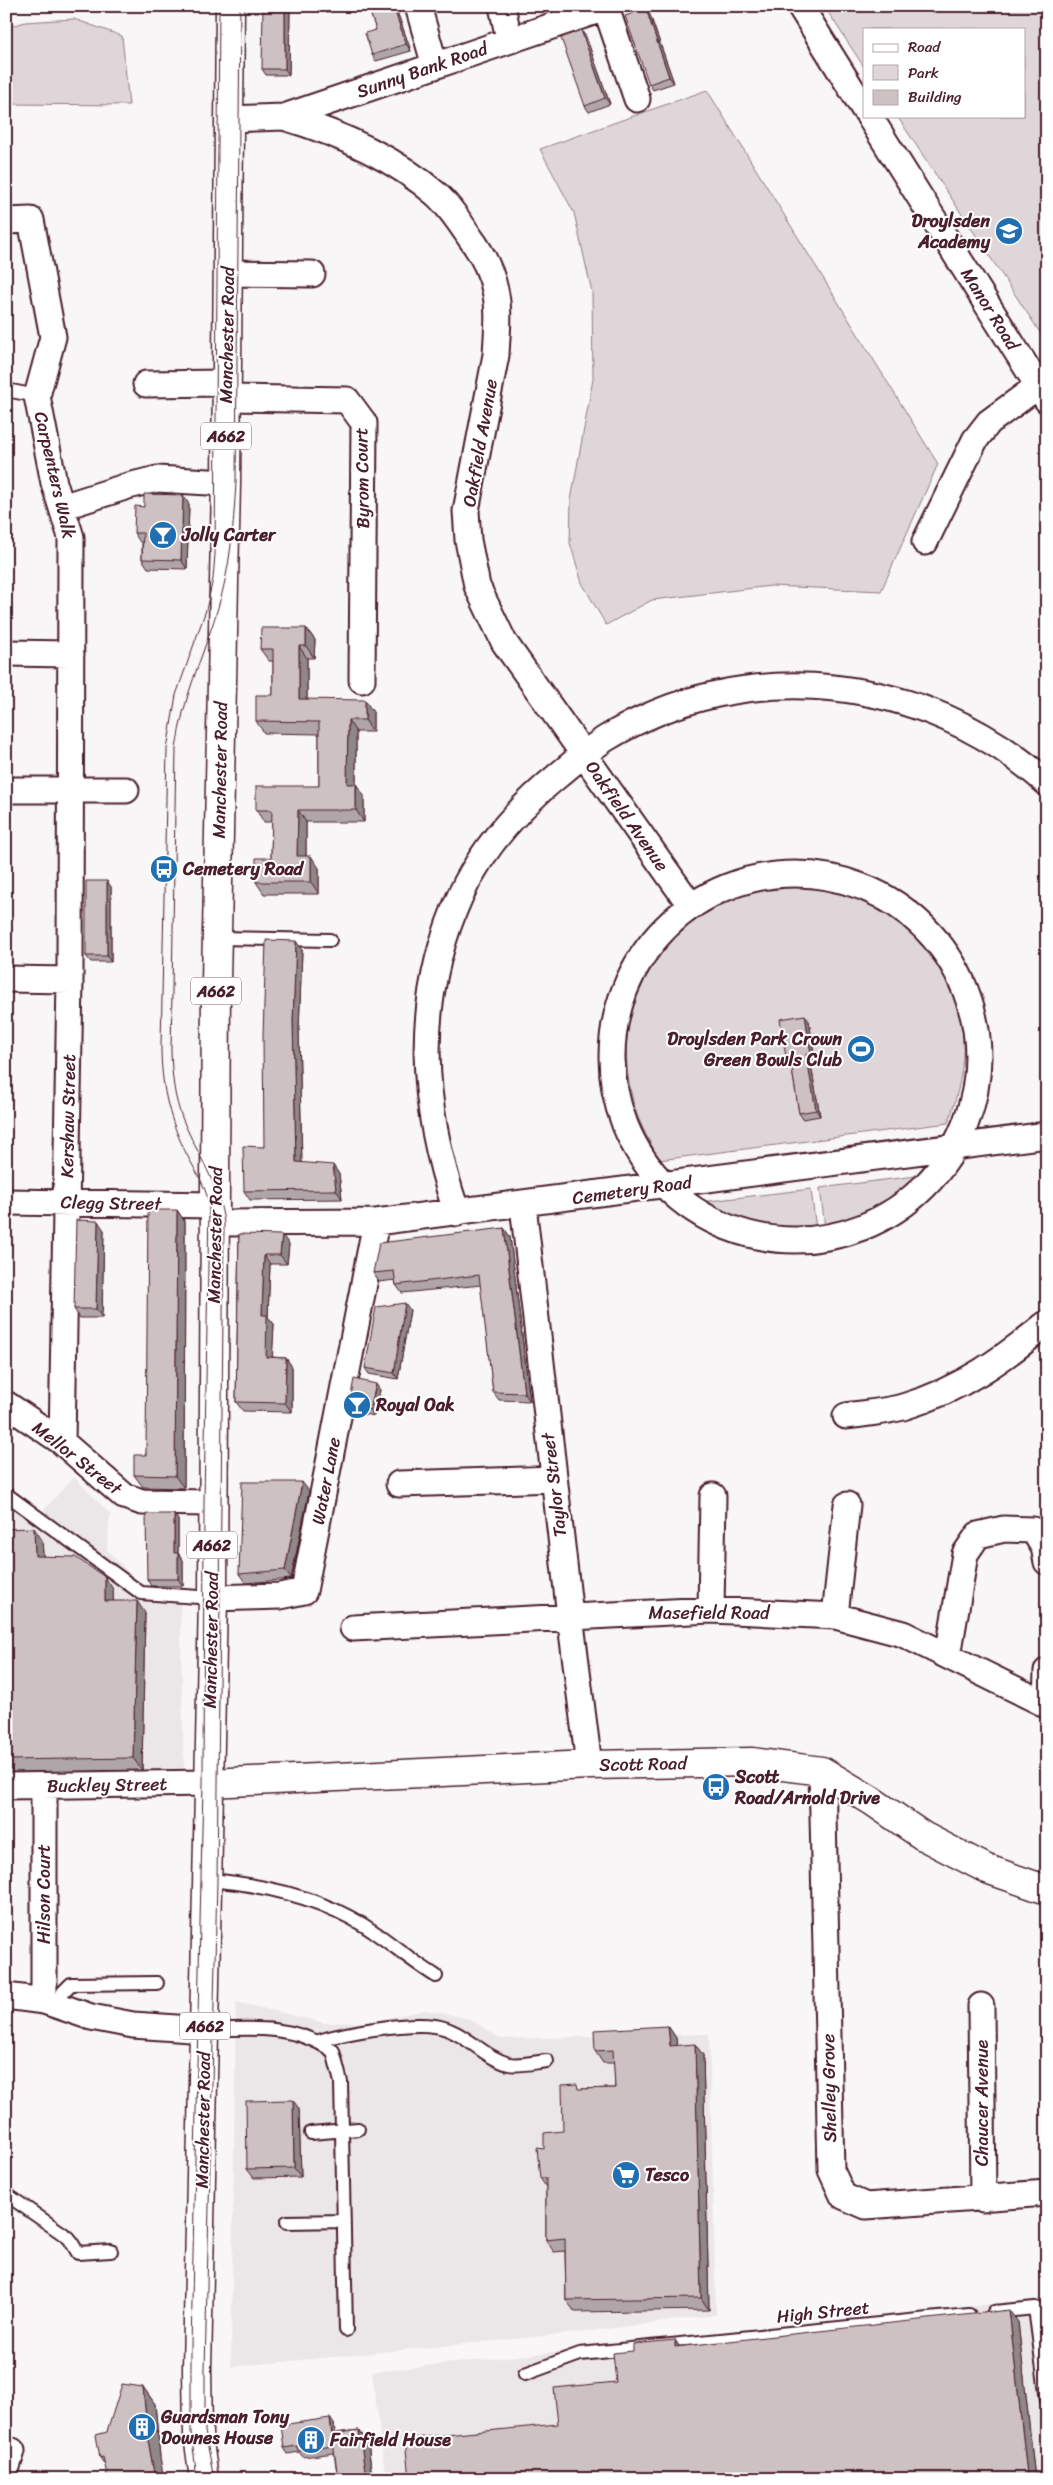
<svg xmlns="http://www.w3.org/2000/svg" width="1053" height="2485" font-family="Sriracha,sans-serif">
  <rect width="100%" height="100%" fill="#f8f6f7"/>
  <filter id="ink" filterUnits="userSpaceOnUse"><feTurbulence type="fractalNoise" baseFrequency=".02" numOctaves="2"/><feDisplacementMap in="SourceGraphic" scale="10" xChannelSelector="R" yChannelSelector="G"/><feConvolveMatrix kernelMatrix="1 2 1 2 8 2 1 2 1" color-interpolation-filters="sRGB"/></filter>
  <g filter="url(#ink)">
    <path fill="#ebe6e8" d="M74 1477 110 1514 107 1550 145 1590 180 1598 184 1775 6 1776V1489L41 1513Z
      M236 2002 324 2023 369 2022 425 2010 470 2019 501 2039 709 2034 716 2315 575 2333 231 2367Z
      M1047 2298V2479H386L372 2372Z"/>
    <path fill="#ded6d9" stroke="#947a82" d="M824 6H1047V343L897 116H1024V29H864V67Z
      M74 19 122 36 129 105 6 104V28L25 22Z
      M707 90 938 464 881 591 771 586 652 600 606 625 582 583 570 543 571 500 593 379 592 292 574 213 540 149Z
      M794 884C877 889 960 948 963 1037 965 1066 958 1095 948 1123L659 1160C651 1143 640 1126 635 1108 615 1039 629 976 683 928 714 899 752 885 794 884Z
      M924 1175C896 1202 863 1220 825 1228L820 1188Z
      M811 1189 816 1230C776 1233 734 1224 701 1202Z"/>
    <path fill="#bdadb0" stroke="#8f747b" d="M6 2245C10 2263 14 2283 6 2301Z"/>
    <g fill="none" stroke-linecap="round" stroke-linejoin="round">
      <defs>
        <path id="lane" d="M6 390 37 396
          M217 938 330 940
          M6 1494 141 1593 213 1598
          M209 1880C267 1885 328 1899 377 1934 397 1948 415 1963 436 1976
          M59 2006 63 1992 71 1984 157 1983
          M205 2030C251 2028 293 2024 333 2051L341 2082 346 2330
          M319 2041C346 2032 407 2022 435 2026 464 2030 482 2057 509 2064 520 2066 536 2062 547 2061
          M311 2133 358 2129
          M6 2194 69 2238 78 2253 111 2251
          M287 2222 344 2221
          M994 2312 1035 2308 1047 2400
          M525 2374 580 2354 969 2315"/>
        <path id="street" d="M418 6 435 66
          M502 6 509 39
          M800 6 864 109
          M606 8 637 99
          M869 116 1047 400
          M284 117C338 133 393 157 436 194 449 206 459 221 469 236 481 252 491 270 495 290 500 311 497 333 496 355L466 511 468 540 477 586 504 642 691 906
          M229 119 284 117 611 6
          M6 221 31 220 53 337 37 396 54 483 71 537 70 980 62 1442
          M229 273 312 274
          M146 384 226 383
          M226 398 347 400 364 423 362 680
          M62 507 128 486 157 479 226 483
          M925 542 975 440 989 422 1038 386
          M6 653 71 654
          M6 790H126
          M612 1057a183 183 0 1 1 366 0a183 183 0 1 1-366 0Z
          M6 979 70 980
          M6 1202 216 1205
          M523 1205 570 1616 589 1765
          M457 1213C420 1106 413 1000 461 894 484 845 519 807 561 773 575 761 590 749 605 739 745 653 926 674 1047 783
          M216 1223 376 1222 1047 1135
          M6 1404 62 1442 124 1496 142 1502 212 1503
          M846 1416C866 1413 887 1412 906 1406 960 1390 1005 1358 1047 1323
          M399 1484 554 1479
          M213 1598 280 1596 304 1591 376 1222
          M711 1610 713 1496
          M835 1616 847 1505
          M353 1628 711 1610 835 1616 903 1634 1047 1705
          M948 1656 965 1554 978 1535 1004 1529 1033 1530 1044 1547 1047 1562
          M1046 1705 1047 1671
          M822 1771 831 2170 843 2196 866 2206 1047 2193
          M6 1786 209 1783
          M44 1787V2001
          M6 1996 44 2001 91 2017 133 2025 205 2030
          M981 2006 983 2199
          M6 2470 12 2451"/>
        <path id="secondary" d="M209 1783 589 1765 752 1762 822 1771 872 1801 923 1836 987 1869 1047 1890"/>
        <path id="primary" d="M204 2479 198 2435 197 2369 213 1598 216 982 226 483 230 6"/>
      </defs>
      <use href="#lane" stroke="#4a1f2b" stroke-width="16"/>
      <use href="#street" stroke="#4a1f2b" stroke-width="29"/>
      <use href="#secondary" stroke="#4a1f2b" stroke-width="31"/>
      <use href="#primary" stroke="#4a1f2b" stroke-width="31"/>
      <use href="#lane" stroke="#fff" stroke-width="12"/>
      <use href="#street" stroke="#fff" stroke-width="25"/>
      <use href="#secondary" stroke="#fff" stroke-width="28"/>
      <use href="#primary" stroke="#fff" stroke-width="28"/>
      <path stroke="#4a1f2b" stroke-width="1" d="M197 2479 191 2432V2348L203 1783 204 1503 209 1205C206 1184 193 1168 184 1149 168 1115 161 1084 161 1046L167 749 176 695 206 610 213 579 215 554 219 6
        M214 2479 205 2431V2369L217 1881 224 1223C219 1183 198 1156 183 1120 174 1098 172 1076 171 1052L176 749C183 696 202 660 217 611 231 566 233 530 236 483L240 6"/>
    </g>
    <path fill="#b0a6a9" stroke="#4a1f2b" d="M290 6 289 75H266L262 69Z
      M368 6H395L411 51 376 61 372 55 376 30Z
      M646 9 650 15 674 83 653 90 649 84Z
      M581 30 586 37 610 104 589 112 585 106Z
      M189 504 187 569 148 568 142 559V542H140L134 533Z
      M306 628 315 640 314 658H307V700L373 712V732H356V784L364 796V822H306V856L319 868V894H264L256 882 271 858 272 822H264L256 810 319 786V734L264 733 256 721 273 695V661H269L260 649Z
      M107 881 111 887V962H91L86 956Z
      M302 950 299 1030 302 1163 339 1174 342 1199 250 1200 244 1191 264 1147Z
      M809 1021 815 1060H810L820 1116 803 1119 799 1113 791 1063H790L786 1057Z
      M177 1210 185 1222 184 1488 143 1487 134 1475 146 1455Z
      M504 1228 510 1237 530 1401 499 1400 493 1392 481 1285 402 1293 396 1285 395 1280 379 1282 373 1273Z
      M104 1230 102 1318H80L74 1309Z
      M239 1234 289 1244 287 1264H270L268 1317 274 1324 272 1357 286 1358 292 1367V1412L243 1411 236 1402Z
      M410 1310 398 1379 369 1374 365 1368Z
      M380 1390 374 1416 354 1412 349 1406Z
      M309 1491 291 1579 246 1583 239 1574Z
      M174 1514 178 1520V1553L183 1560V1586H151L147 1579Z
      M6 1529 42 1540 43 1556 113 1589V1601L145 1613 142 1770 6 1772Z
      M668 2026 676 2038 677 2046 703 2055 709 2310 575 2312 566 2300 565 2251 554 2252 546 2240V2187L540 2178 544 2149 563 2131 581 2089 615 2088 614 2063H603L595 2051Z
      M299 2109 301 2177 254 2178 247 2169Z
      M1018 2322 1035 2479H409L558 2424 616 2382 633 2351 675 2340 679 2346Z
      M143 2387 155 2404 160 2457 105 2465 100 2458 107 2432Z
      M334 2424 335 2433 359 2430 368 2442 372 2479H338L334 2453 303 2457 299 2452 288 2454 284 2448Z"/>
    <path fill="#908789" stroke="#4a1f2b" d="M285 6H290L289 75 285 69Z
      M393 6H395L411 51 406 44Z
      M646 9 650 15 674 83 669 77Z
      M581 30 586 37 610 104 605 98Z
      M183 495 189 504 187 569 181 560Z
      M306 628 315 640 314 658 306 646Z
      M299 646 307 658V711L299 699Z
      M365 700 373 712V732L365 720Z
      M348 720 356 732V796L347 784Z
      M356 784 364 796V822L356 810Z
      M298 810 306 822V868L297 856Z
      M311 856 319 868V894L311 882Z
      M107 881 111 887V962L107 956Z
      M296 941 302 950 299 1030 302 1171 296 1162 293 1021Z
      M805 1015 809 1021 815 1060 811 1054Z
      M806 1054 810 1060 820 1116 816 1110Z
      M333 1165 339 1174 342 1199 336 1190Z
      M177 1210 185 1222 184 1488 175 1476Z
      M98 1221 104 1230 102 1318 96 1309Z
      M504 1228 510 1237 530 1401 524 1393Z
      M282 1235 289 1244 287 1264 280 1255Z
      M264 1255 270 1264 268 1317 274 1324 272 1366 266 1357 262 1315Z
      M405 1303 410 1310 398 1379 394 1373Z
      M286 1358 292 1367V1412L285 1403Z
      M376 1384 380 1390 374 1416 370 1410Z
      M302 1482 309 1491 291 1579 285 1570Z
      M174 1514 178 1520V1560L174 1553Z
      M34 1528 42 1540 44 1568 35 1556Z
      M178 1553 183 1560V1586L178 1579Z
      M105 1577 113 1589 114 1613 105 1601Z
      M137 1601 145 1613 142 1770 133 1758Z
      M668 2026 676 2038 678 2058 670 2046Z
      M695 2044 703 2055 709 2310 701 2298Z
      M293 2100 299 2109 301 2177 294 2168Z
      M1009 2310 1018 2322 1035 2479H1030L1027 2475Z
      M675 2340 683 2352 675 2347Z
      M143 2387 155 2404 160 2457 164 2479H155L148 2440Z
      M330 2418 334 2424 338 2452 334 2446Z
      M359 2430 368 2442 372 2479H366Z"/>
    <path fill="#cdc1c4" stroke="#4a1f2b" d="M263 6H285V69H262Z
      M368 6H393L406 44 372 55 365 33 376 30Z
      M646 9 669 77 649 84 625 16Z
      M581 30 605 98 585 106 561 38Z
      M144 494 183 495 181 560 142 559 143 533H134L135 506 144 507Z
      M261 628H306V646H299V699L365 700V720H348L347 784H356V810H298L297 856H311V882H256V858H271L272 810H256V786H319V722L256 721V695H273V649H260Z
      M86 881H107V956H86Z
      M266 940 296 941 293 1021 296 1162 333 1165 336 1190 244 1191 243 1146 264 1147 263 1036Z
      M805 1015 811 1054H806L816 1110 799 1113 790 1057H786L780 1019Z
      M148 1210H177L175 1476 134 1475V1455H146Z
      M76 1220 98 1221 96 1309H74Z
      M504 1228 524 1393 493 1392 479 1275 396 1285 394 1271 373 1273 379 1243Z
      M239 1234 282 1235 280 1255H264L262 1315H267L266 1357 286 1358 285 1403 236 1402Z
      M405 1303 394 1373 365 1368 376 1307Z
      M354 1379 376 1384 370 1410 349 1406Z
      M242 1482H302L285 1570 239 1574Z
      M146 1514H174V1553H178V1579H147Z
      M34 1528 35 1556 75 1557 105 1577V1601H137L133 1758 6 1760V1529Z
      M668 2026 670 2046 695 2044 701 2298 566 2300 565 2238 546 2240V2178H540L537 2148 544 2149V2133L563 2131 562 2085 577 2084 578 2089 615 2088 613 2050 595 2051 594 2030Z
      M293 2100 294 2168 247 2169 246 2101Z
      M1009 2310 1027 2475 988 2479H409L405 2439 558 2424 554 2388 616 2382 613 2353 633 2351V2344L675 2340V2347Z
      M122 2384 143 2387 148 2440 155 2479H108L103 2457 100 2458 96 2435 107 2432Z
      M330 2418 333 2446 298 2451 297 2446 284 2448 281 2425Z
      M359 2430 366 2479H338L332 2434Z"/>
  </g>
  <defs>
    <symbol id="school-disc" viewBox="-11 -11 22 22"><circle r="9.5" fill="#1f6fb2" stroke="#fff"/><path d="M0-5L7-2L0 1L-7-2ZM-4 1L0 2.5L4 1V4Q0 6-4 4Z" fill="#fff"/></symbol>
    <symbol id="bar-disc" viewBox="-11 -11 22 22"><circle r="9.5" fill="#1f6fb2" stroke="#fff"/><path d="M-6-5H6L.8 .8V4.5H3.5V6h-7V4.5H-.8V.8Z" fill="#fff"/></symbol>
    <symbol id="bus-disc" viewBox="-11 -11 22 22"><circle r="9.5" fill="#1f6fb2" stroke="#fff"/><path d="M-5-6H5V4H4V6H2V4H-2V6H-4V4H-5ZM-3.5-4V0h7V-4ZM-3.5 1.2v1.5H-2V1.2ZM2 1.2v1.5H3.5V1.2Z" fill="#fff"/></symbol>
    <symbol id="stadium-disc" viewBox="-11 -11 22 22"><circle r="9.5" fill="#1f6fb2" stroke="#fff"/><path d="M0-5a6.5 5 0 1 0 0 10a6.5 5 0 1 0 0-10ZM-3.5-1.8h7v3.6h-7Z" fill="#fff"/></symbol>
    <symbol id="supermarket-disc" viewBox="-11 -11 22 22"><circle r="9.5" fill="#1f6fb2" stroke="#fff"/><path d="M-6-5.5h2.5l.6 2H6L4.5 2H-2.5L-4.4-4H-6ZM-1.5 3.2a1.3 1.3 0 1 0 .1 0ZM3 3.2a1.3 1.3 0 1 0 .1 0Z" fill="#fff"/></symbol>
    <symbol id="building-disc" viewBox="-11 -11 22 22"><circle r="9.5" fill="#1f6fb2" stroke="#fff"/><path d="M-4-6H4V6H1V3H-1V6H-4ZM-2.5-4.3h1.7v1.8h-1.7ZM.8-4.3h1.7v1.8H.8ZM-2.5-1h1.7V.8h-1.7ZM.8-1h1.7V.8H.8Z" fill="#fff"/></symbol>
  </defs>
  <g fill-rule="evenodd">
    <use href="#school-disc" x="993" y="215" width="32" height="32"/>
    <use href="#bar-disc" x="147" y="519" width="32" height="32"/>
    <use href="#bus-disc" x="148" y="853" width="32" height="32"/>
    <use href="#stadium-disc" x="845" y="1033" width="32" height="32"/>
    <use href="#bar-disc" x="341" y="1389" width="32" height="32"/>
    <use href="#bus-disc" x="700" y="1771" width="32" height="32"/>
    <use href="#supermarket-disc" x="610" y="2159" width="32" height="32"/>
    <use href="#building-disc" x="126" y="2411" width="32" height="32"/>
    <use href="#building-disc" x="295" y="2424" width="32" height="32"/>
  </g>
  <g text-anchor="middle" stroke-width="4" stroke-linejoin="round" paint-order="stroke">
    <g fill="#fff" stroke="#80626b" stroke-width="1">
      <rect x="201" y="422.5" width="50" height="27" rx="4"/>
      <rect x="191" y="977.5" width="50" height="27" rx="4"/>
      <rect x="187" y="1531.5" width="50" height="27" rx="4"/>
      <rect x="180" y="2012.5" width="50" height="27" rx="4"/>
    </g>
    <g font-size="16" font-weight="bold" fill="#4a1f2b">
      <text x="226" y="442">A662</text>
      <text x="216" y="997">A662</text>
      <text x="212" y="1551">A662</text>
      <text x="205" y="2032">A662</text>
    </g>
    <g font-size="18" fill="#4a1f2b" stroke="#fff">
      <text transform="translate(422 70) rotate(-19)" y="6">Sunny Bank Road</text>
      <text transform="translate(990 309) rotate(58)" y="6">Manor Road</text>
      <text transform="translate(227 335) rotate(-89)" y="6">Manchester Road</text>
      <text transform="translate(480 443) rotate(-80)" y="6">Oakfield Avenue</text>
      <text transform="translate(55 475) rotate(77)" y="6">Carpenters Walk</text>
      <text transform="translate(362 478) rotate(-91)" y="6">Byrom Court</text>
      <text transform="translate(220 770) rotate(-89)" y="6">Manchester Road</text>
      <text transform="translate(627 816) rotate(55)" y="6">Oakfield Avenue</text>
      <text transform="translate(68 1116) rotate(-89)" y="6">Kershaw Street</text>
      <text transform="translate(632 1190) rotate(-8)" y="6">Cemetery Road</text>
      <text transform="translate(111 1203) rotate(1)" y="6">Clegg Street</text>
      <text transform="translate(215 1235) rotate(-89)" y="6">Manchester Road</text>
      <text transform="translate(77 1458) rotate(38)" y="6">Mellor Street</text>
      <text transform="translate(326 1481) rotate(-79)" y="6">Water Lane</text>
      <text transform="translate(554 1485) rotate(-97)" y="6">Taylor Street</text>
      <text x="709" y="1619">Masefield Road</text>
      <text transform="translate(211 1640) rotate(-89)" y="6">Manchester Road</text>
      <text transform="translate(643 1764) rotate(-1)" y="6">Scott Road</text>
      <text transform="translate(107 1785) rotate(-1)" y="6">Buckley Street</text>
      <text transform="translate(44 1894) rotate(-90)" y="6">Hilson Court</text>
      <text transform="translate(829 2088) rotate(-91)" y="6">Shelley Grove</text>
      <text transform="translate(982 2103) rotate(-90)" y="6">Chaucer Avenue</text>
      <text transform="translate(203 2120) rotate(-89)" y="6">Manchester Road</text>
      <text transform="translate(823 2312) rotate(-6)" y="6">High Street</text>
    </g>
    <g font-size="18" font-weight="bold" fill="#4a1f2b" stroke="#fff" text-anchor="start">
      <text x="990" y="227" text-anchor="end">Droylsden<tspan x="990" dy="21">Academy</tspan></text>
      <text x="182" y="541">Jolly Carter</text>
      <text x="183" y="875">Cemetery Road</text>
      <text x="842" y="1045" text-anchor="end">Droylsden Park Crown<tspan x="842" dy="21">Green Bowls Club</tspan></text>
      <text x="376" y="1411">Royal Oak</text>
      <text x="735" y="1783">Scott<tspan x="735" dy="21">Road/Arnold Drive</tspan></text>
      <text x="645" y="2181">Tesco</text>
      <text x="161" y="2423">Guardsman Tony<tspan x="161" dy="21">Downes House</tspan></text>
      <text x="330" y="2446">Fairfield House</text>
    </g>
  </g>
  <rect width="1053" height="2485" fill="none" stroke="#fff" stroke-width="25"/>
  <rect x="12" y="12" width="1028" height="2460" fill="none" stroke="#4a1f2b" stroke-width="2" filter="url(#ink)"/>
  <rect x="863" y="28" width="162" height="90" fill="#ffffff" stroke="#b7a5aa"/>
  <rect x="873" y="44" width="25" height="8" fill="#ffffff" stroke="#b7a5aa"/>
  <text x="908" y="52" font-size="15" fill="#4a1f2b">Road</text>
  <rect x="873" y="65" width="25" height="15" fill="#ded6d9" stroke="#b7a5aa"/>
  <text x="908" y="78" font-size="15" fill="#4a1f2b">Park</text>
  <rect x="873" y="90" width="25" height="15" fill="#cdc1c4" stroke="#b7a5aa"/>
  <text x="908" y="102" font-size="15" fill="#4a1f2b">Building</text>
</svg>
